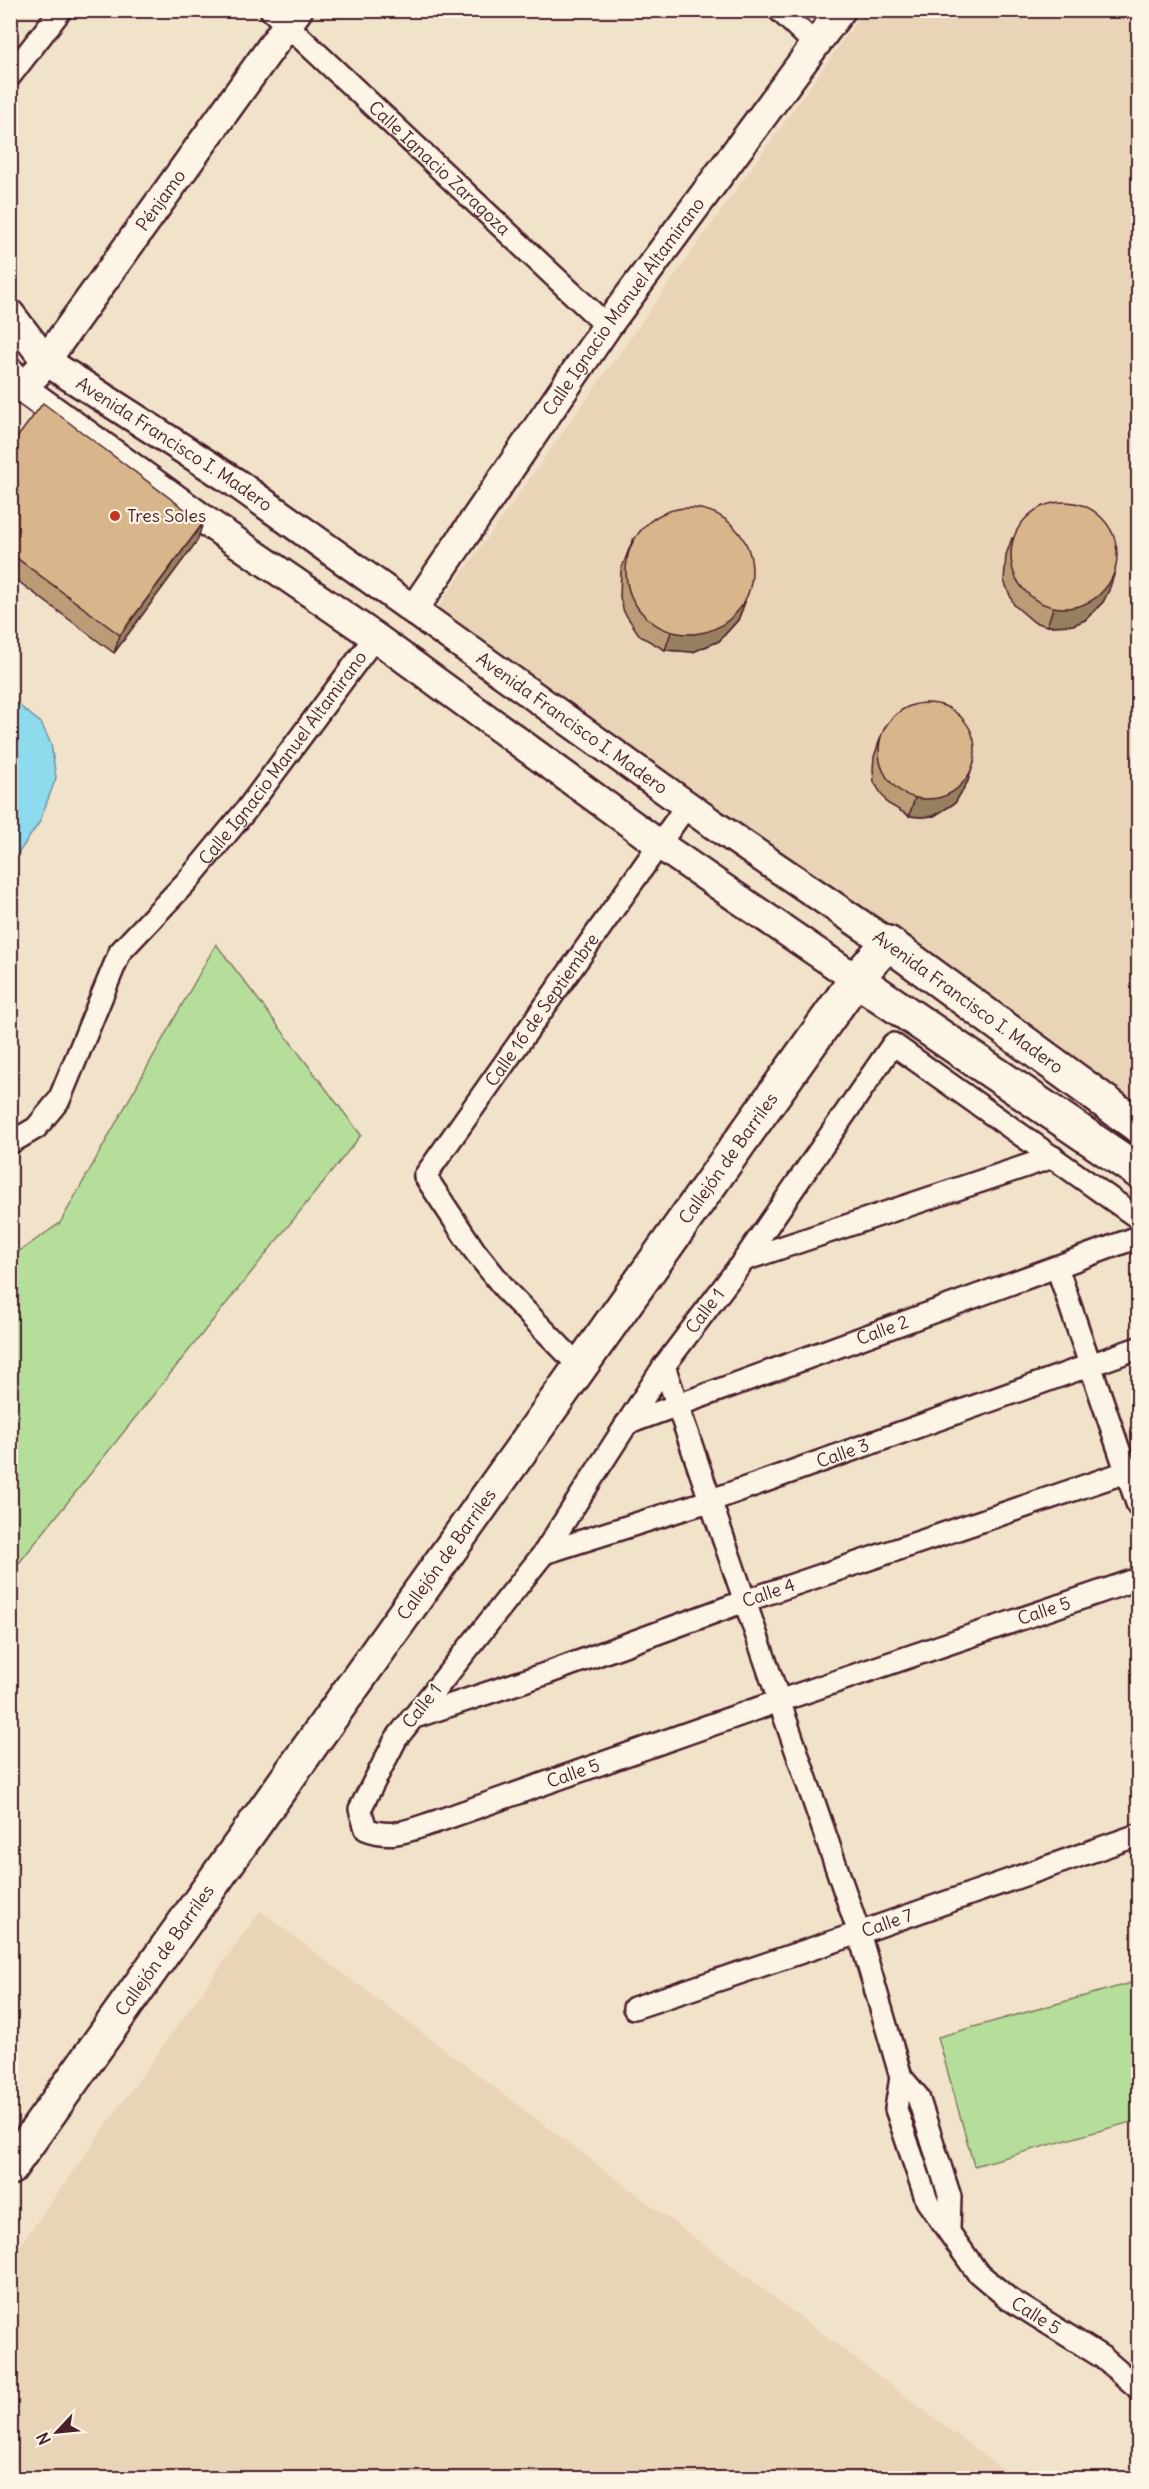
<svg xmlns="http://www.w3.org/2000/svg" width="1149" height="2489" font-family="Delius,sans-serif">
  <rect width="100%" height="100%" fill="#f1e2ca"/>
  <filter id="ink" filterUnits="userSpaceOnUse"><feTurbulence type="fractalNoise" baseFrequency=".0167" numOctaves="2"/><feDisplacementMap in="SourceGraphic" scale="12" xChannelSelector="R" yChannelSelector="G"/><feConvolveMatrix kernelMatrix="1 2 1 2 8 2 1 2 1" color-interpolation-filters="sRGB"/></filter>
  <g filter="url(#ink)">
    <path fill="#ead4b7" d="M864 11H1138V1107L438 607Z
      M260 1911 1014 2478H11V2258Z"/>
    <path fill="#b5de9a" stroke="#807e62" stroke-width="1.5" d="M216 944 361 1135 11 1573V1257L60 1223Z
      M1138 1981V2120L974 2166 938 2037Z"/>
    <path fill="#8edbee" stroke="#7390a0" stroke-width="1.5" d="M11 699 41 723 51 744 56 778 39 823 17 855 11 857Z"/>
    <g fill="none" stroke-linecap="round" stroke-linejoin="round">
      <defs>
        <g id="street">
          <path id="s1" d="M271 10 607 326"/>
          <path d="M779 10 816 45"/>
          <path d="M10 76 61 10"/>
          <path id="s2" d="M10 1143 36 1128 59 1100 120 952 189 879 247 809 375 637"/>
          <path id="s3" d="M1138 1218 893 1044 744 1260 664 1366 544 1553 396 1739 360 1809 366 1829C392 1840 412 1829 438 1821L779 1701 1138 1579"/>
          <path d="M744 1260 1053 1157"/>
          <path d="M1057 1267 1138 1506"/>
          <path d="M664 1366 859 1933 901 2077 918 2097 950 2197 949 2228"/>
          <path id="s4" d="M580 1367 509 1294 474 1250 425 1176 687 805"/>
          <path id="s5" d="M626 1424 1138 1237"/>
          <path id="s6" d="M544 1553 712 1500 1138 1348"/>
          <path id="s7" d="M412 1718 545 1674 745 1601 1138 1468"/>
          <path id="s8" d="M634 2008 859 1933 1138 1835"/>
          <path id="s9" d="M901 2077 896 2109 927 2201 977 2272 1009 2299 1102 2357 1138 2388"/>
        </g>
        <g id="secondary">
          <path id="s10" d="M10 314 46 361 236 483 710 822 888 943"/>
          <path d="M10 372 25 390 213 526 375 637 660 845 856 979"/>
          <path id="s11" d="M36 374 298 10"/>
          <path id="s12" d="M414 609 607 326 841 10"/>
        </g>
        <g id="primary">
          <path d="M856 979 1138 1171"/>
          <path id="s13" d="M10 2168 856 979 888 943 1138 1126"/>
        </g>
      </defs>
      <use href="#street" stroke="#4a1f2b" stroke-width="26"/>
      <use href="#secondary" stroke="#4a1f2b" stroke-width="33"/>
      <use href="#primary" stroke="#4a1f2b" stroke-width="38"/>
      <use href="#street" stroke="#fcf5e5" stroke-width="21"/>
      <use href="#secondary" stroke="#fcf5e5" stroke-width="28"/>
      <use href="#primary" stroke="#fcf5e5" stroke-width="33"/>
    </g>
    <path fill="#ba9c77" stroke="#4a1f2b" stroke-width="1.5" d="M10 447 197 541 114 653 10 575Z
      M1012 538 1109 590 1103 602 1085 620 1073 625 1047 626 1034 622 1014 605 1004 581 1006 555Z
      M633 539 745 602 738 620 719 641 693 652 665 650 640 636 624 612 620 598 621 570Z
      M880 739 968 781 955 803 934 816 921 817 909 816 887 803 874 782 873 769 874 757Z"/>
    <path fill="#977f61" stroke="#4a1f2b" stroke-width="1.5" d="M203 523 197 541 114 653 120 635Z
      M1115 572 1109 590 1103 602 1085 620 1073 625 1047 626 1053 608Z
      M745 602 738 620 719 641 693 652 665 650 671 632Z
      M974 763 968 781 955 803 934 816 921 817 909 816 915 798Z"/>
    <path fill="#d8b58a" stroke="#4a1f2b" stroke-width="1.5" d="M43 403 203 523 120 635 10 553V447Z
      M1011 555a53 53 0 1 1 106 0a53 53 0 1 1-106 0Z
      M626 571a63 63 0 1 1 126 0a63 63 0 1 1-126 0Z
      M879 751a48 48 0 1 1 96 0a48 48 0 1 1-96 0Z"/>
  </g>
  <circle fill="#c8321e" stroke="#fcf5e5" stroke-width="2" cx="115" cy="516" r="6"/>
  <g text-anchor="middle" stroke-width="4.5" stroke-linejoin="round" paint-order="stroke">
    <g font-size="18" fill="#4a1f2b" stroke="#fcf5e5">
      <text dy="6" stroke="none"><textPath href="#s1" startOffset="231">Calle Ignacio Zaragoza</textPath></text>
      <text dy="6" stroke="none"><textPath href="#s11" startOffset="214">Pénjamo</textPath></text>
      <text dy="6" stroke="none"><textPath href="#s12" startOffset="368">Calle Ignacio Manuel Altamirano</textPath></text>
      <text dy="6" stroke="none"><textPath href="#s10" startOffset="212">Avenida Francisco I. Madero</textPath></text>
      <text dy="6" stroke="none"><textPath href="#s10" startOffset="698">Avenida Francisco I. Madero</textPath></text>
      <text dy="6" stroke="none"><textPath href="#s2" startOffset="480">Calle Ignacio Manuel Altamirano</textPath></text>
      <text transform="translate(968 1002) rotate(36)" y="6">Avenida Francisco I. Madero</text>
      <text dy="6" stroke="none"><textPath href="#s4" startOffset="450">Calle 16 de Septiembre</textPath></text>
      <text dy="6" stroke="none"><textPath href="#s13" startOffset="1239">Callejón de Barriles</textPath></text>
      <text transform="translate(705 1311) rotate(-53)" y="6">Calle 1</text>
      <text dy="6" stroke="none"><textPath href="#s5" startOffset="273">Calle 2</textPath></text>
      <text dy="6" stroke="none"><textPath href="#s6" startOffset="315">Calle 3</textPath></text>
      <text dy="6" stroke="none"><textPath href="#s13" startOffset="753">Callejón de Barriles</textPath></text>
      <text dy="6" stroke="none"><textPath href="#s7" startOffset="378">Calle 4</textPath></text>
      <text dy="6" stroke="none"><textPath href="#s3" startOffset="1971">Calle 5</textPath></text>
      <text transform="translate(422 1706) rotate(-52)" y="6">Calle 1</text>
      <text dy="6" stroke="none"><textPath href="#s3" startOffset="1473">Calle 5</textPath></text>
      <text dy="6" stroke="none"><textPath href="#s8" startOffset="267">Calle 7</textPath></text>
      <text dy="6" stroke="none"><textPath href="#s13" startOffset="267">Callejón de Barriles</textPath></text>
      <text dy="6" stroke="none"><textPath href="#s9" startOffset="290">Calle 5</textPath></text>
    </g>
    <g font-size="18" fill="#4a1f2b" stroke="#fcf5e5" text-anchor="start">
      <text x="127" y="522">Tres Soles</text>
    </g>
  </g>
  <rect width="1149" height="2489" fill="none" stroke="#fcf5e5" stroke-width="36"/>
  <rect x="18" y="18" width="1113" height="2453" fill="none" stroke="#4a1f2b" stroke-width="2" filter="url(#ink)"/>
  <g transform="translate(57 2432) rotate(244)" stroke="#fcf5e5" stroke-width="4.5" paint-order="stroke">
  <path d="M0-4.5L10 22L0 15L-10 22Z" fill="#4a1f2b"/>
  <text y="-9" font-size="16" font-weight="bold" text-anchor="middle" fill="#4a1f2b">N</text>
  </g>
</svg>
